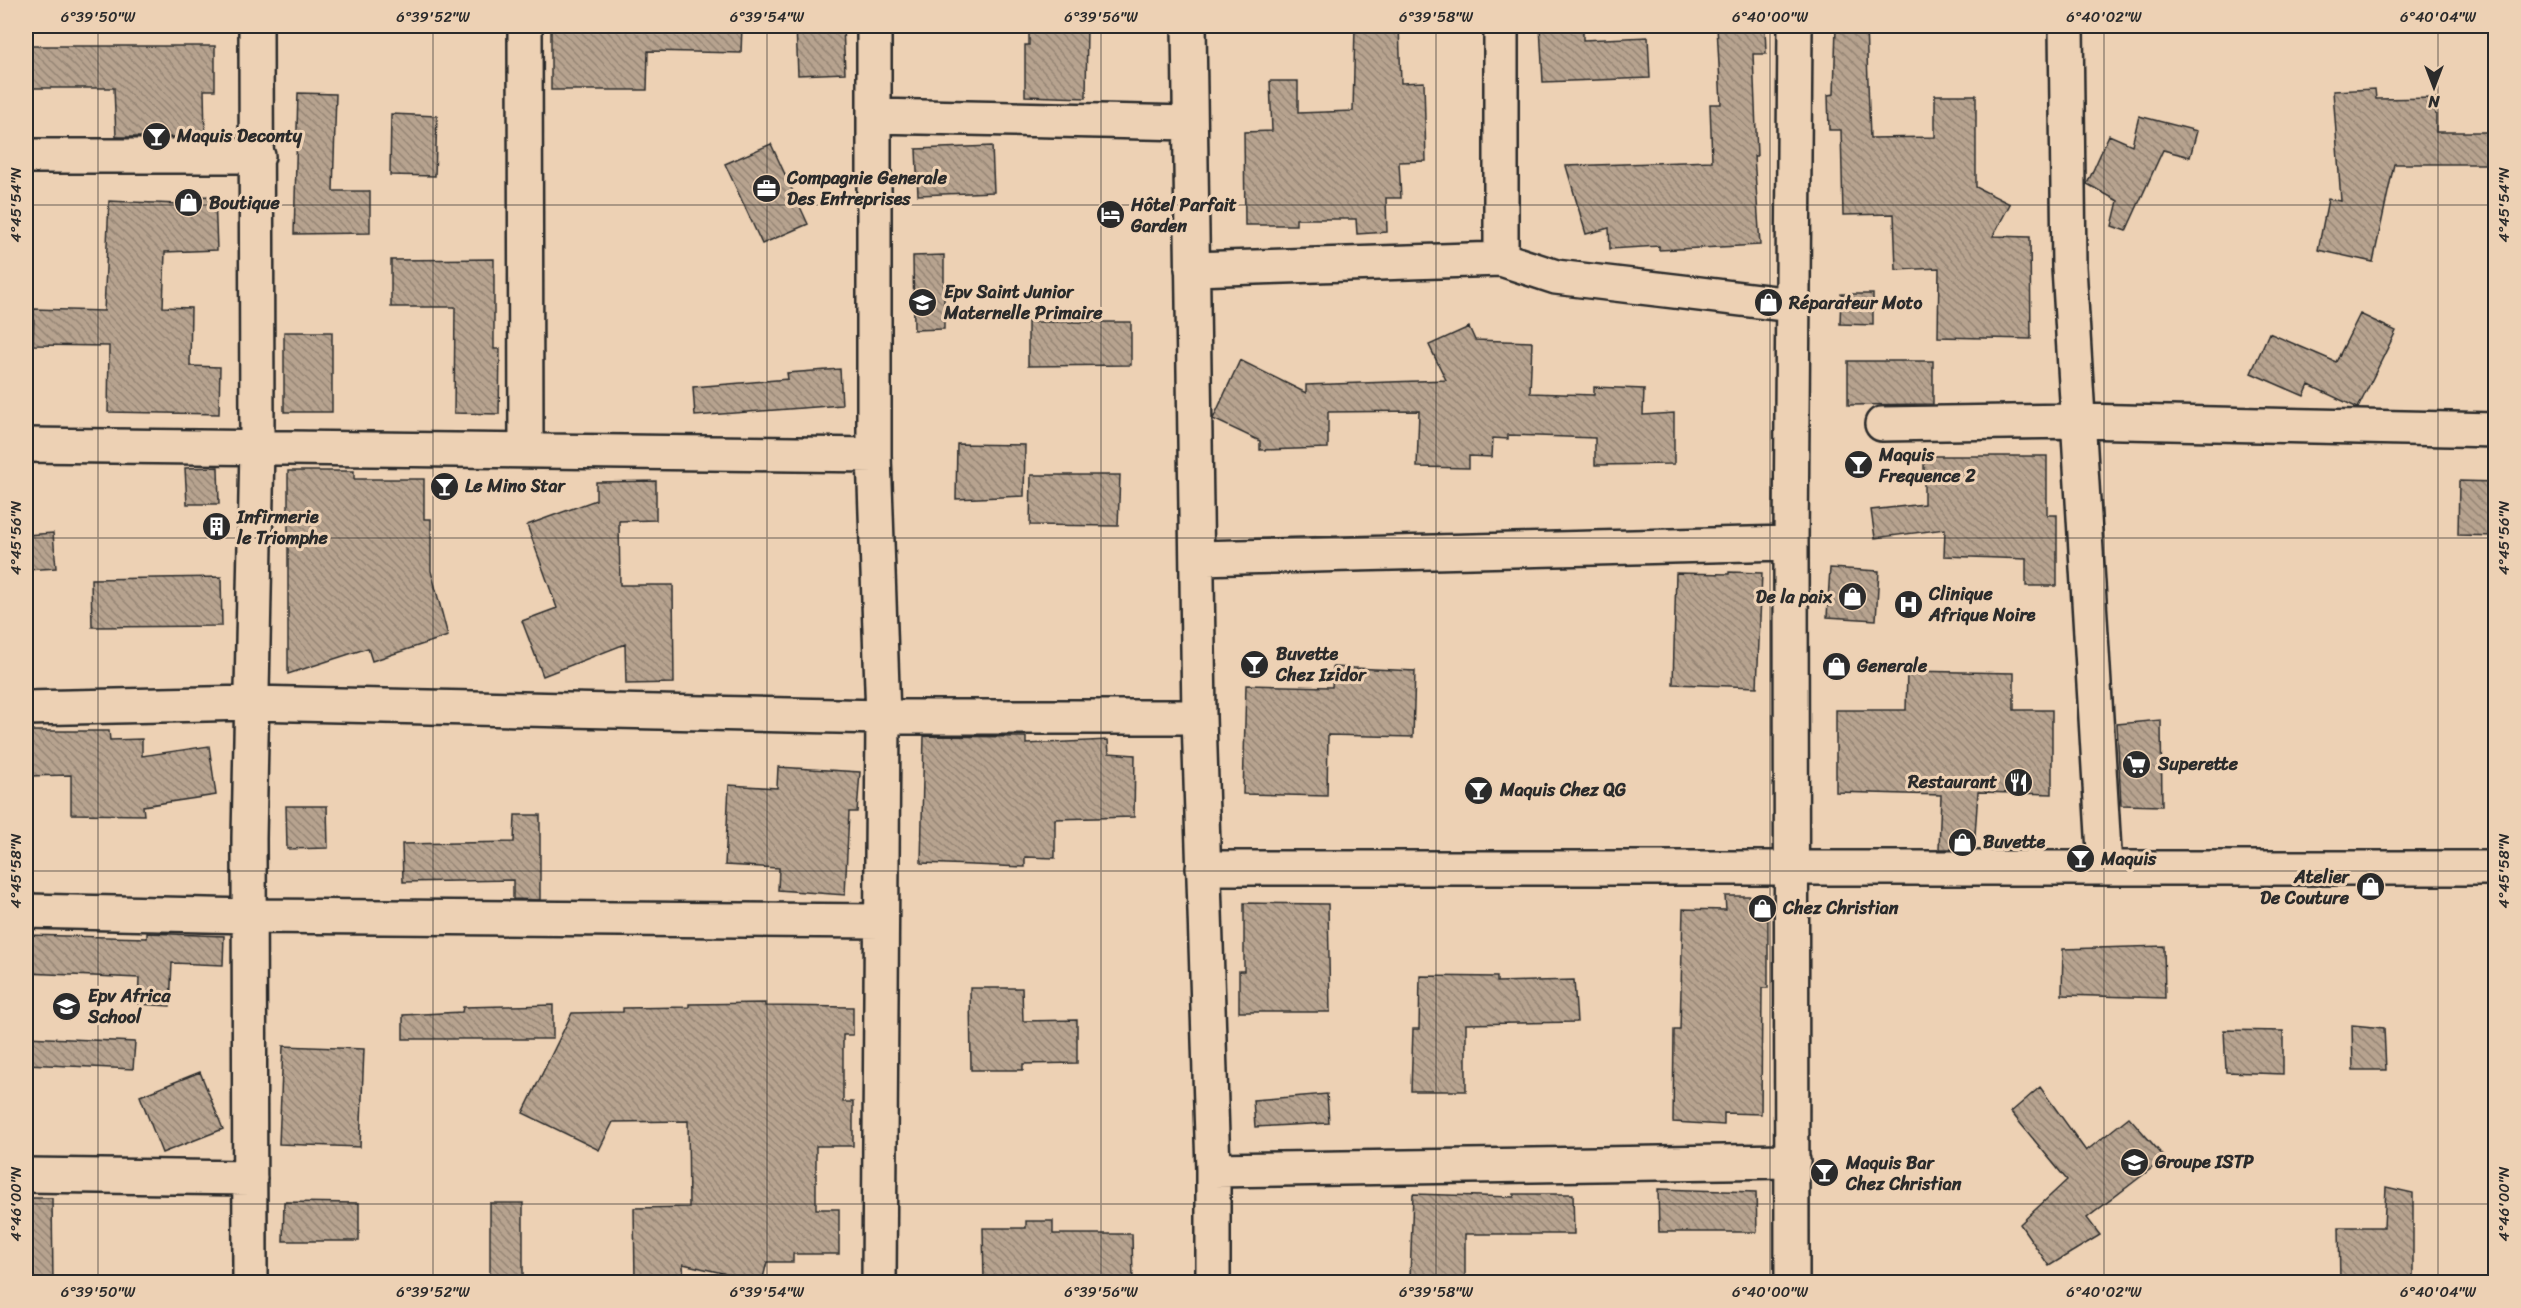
<svg xmlns="http://www.w3.org/2000/svg" width="2521" height="1308" font-family="Sriracha,sans-serif">
  <defs>
    <pattern id="building-back-hatch" width="6" height="6" patternUnits="userSpaceOnUse" patternTransform="scale(1.5)"><rect width="6" height="6" fill="#b7a38f"/><path d="M-1 5l2 2M0 0l6 6M5-1l2 2" fill="none" stroke="#958575"/></pattern>
  </defs>
  <rect width="100%" height="100%" fill="#edd1b4"/>
  <filter id="ink" filterUnits="userSpaceOnUse"><feTurbulence type="fractalNoise" baseFrequency=".0167" numOctaves="2"/><feDisplacementMap in="SourceGraphic" scale="12" xChannelSelector="R" yChannelSelector="G"/><feConvolveMatrix kernelMatrix="1 2 1 2 8 2 1 2 1" color-interpolation-filters="sRGB"/></filter>
  <g filter="url(#ink)">
    <path fill="url(#building-back-hatch)" stroke="#2b2b2b" stroke-width="1.5" d="M551 26H742L741 53 648 51 647 90H551Z
      M796 26H843L845 73 798 75Z
      M1029 26H1087L1086 98 1025 96V45H1029Z
      M1355 26H1399L1401 83 1424 82 1426 161 1399 162 1401 198H1386L1387 232 1357 234 1356 219H1296V225H1245L1244 132 1272 131 1270 81H1298V113L1353 111Z
      M1540 26H1583V40L1648 37 1650 78 1543 82Z
      M1717 26H1765L1766 54H1753L1757 156H1754L1760 245 1659 250V246L1610 249 1609 228 1586 234 1566 166 1712 161 1710 104H1721Z
      M1836 26H1866L1870 138 1935 137V95H1976V187L2010 204 1993 236 2030 237 2031 339 1938 337 1939 268 1896 270 1894 214 1843 215 1841 130H1829L1828 95 1834 94Z
      M26 46H215V90H204L205 137H116L114 88H26Z
      M2375 89 2376 99 2436 98V132H2487V164H2394L2373 262 2318 250 2328 199 2341 201 2333 91Z
      M298 93 336 94 333 191H370V233L294 234Z
      M391 114 437 116 435 176 390 175Z
      M2139 116 2197 131 2190 157 2163 150 2126 231 2112 226 2118 201 2087 184 2109 135 2132 145Z
      M771 144 808 224 762 244 725 164Z
      M992 146 994 192 918 195 916 149Z
      M215 196 217 250 165 252 163 307 191 308 190 366 220 367 219 414 108 412 109 346 33 345 34 309 104 311 109 201 178 204V197Z
      M944 255V329L914 330 913 256Z
      M494 259V349H500L499 414 454 413 455 307H391V260Z
      M1841 294H1873V325L1840 324Z
      M2360 314 2396 331 2358 408 2309 385 2304 396 2251 373 2269 333 2336 362Z
      M1028 322H1131V365L1028 366Z
      M1469 327 1475 340 1532 342 1530 393 1594 395V387L1644 389 1643 415 1674 413V464L1595 465V438L1508 435V439L1493 438 1492 457 1469 456V468L1417 467 1419 411 1328 412V448L1260 450V441L1213 419 1240 360 1306 393V385L1446 380 1429 345Z
      M284 332H332V412H284Z
      M1848 361H1933V404L1848 405Z
      M840 369 842 405 695 416 693 387 788 379 787 373Z
      M957 444 1025 445 1024 496 956 499Z
      M1924 456H2047V515H2057V586H2026V559L1944 556 1945 529 1875 538 1871 510 1924 504Z
      M218 467 219 504H187L185 468Z
      M288 471H354V479H424V519H431V571L448 636 372 661 368 648 288 674Z
      M1031 475H1120L1118 526 1030 525Z
      M656 481V520L619 521 620 585H673L674 683 626 684 625 644 543 676 522 621 557 608 527 525 596 500V482Z
      M2459 481 2496 482V536L2458 535Z
      M53 533 56 568 26 570V535Z
      M1830 568 1879 571 1876 620 1827 617Z
      M1729 572 1762 573 1757 687 1673 684 1676 573 1729 574Z
      M221 577 222 626 92 627 91 579Z
      M1333 667 1415 671 1413 737 1328 735 1327 796 1243 794 1246 685 1332 687Z
      M1907 671 2014 673V710H2052V794L1978 792 1974 849H1939L1941 795 1836 792V710H1906Z
      M2161 720 2162 806 2121 805 2117 724Z
      M26 731H109L110 740 142 739V756L209 746 216 795 143 806 144 815 71 814V775L26 776Z
      M924 736 1026 737V744L1108 740 1109 753 1135 755 1134 817 1055 819V858L1025 857V867L921 863Z
      M778 767 860 772 857 812H849L845 895 778 890 779 868 725 865 729 785 777 788Z
      M286 806H327L328 848 287 849Z
      M515 815H540V900L513 899V880L403 882 402 844 514 842Z
      M1725 896H1768V988H1762L1761 1114 1724 1113V1125L1673 1122 1674 1030H1680L1683 909 1726 910Z
      M1244 903 1328 904 1330 1012H1239V971H1244Z
      M147 933 224 936 223 965 172 963 170 1006 138 1004 139 978 26 973V935L147 938Z
      M2164 946 2165 998 2062 995 2063 949Z
      M1420 976 1497 977V982L1574 980 1577 1022 1466 1024V1091H1411L1413 1029H1419Z
      M970 988H1022L1023 1021 1077 1020V1063L1023 1064V1070H971Z
      M765 1003V1006L853 1007V1035H843V1102H853V1146H816V1209H839V1254H793V1262H767L762 1282 683 1264 684 1282H635L634 1208 689 1207 688 1121 613 1122 599 1150 523 1113 572 1013 623 1012V1008L689 1007V1004Z
      M553 1005V1039H403V1015L462 1012 463 1007Z
      M2352 1025 2384 1028 2386 1070H2353Z
      M2224 1030 2283 1031V1074L2226 1072Z
      M26 1037 135 1042 133 1069 26 1064Z
      M283 1046 364 1049 360 1147 279 1144Z
      M200 1072 223 1129 162 1153 140 1096Z
      M2040 1087 2086 1151 2129 1117 2165 1158 2087 1218 2100 1235 2049 1266 2020 1224 2067 1180 2011 1112Z
      M1327 1094 1329 1123 1255 1127 1253 1100Z
      M2386 1187 2413 1193V1282H2340L2339 1227H2384Z
      M1658 1189 1756 1192 1757 1232H1659Z
      M1413 1194 1514 1197V1194H1573L1574 1234H1465V1279H1410Z
      M26 1198H52L53 1282H26Z
      M284 1202 359 1203V1241H283Z
      M490 1203H523V1282H490Z
      M1026 1221H1053V1234H1132L1133 1282H984L983 1228H1026Z"/>
    <g fill="none" stroke-linecap="round" stroke-linejoin="round">
      <defs>
        <path id="minor" d="M525 26 526 450
          M874 26V116
          M1189 26 1199 717 1213 1170V1282
          M1501 26V259
          M2066 26 2069 267 2105 868
          M26 156H258
          M1192 269 1501 259 1556 277 1792 305
          M1882 424 2078 421 2496 430
          M26 445 874 455
          M1197 558 1791 543
          M26 708 251 703 883 717H1199
          M1203 868H2496
          M26 911 251 916 881 921
          M1213 1170 1793 1161
          M26 1175 250 1178
          M250 1282 249 838 257 446 256 26
          M879 1282 883 717 874 455V116L1190 123
          M1792 1282 1791 543 1795 26"/>
      </defs>
      <use href="#minor" stroke="#2b2b2b" stroke-width="38"/>
      <use href="#minor" stroke="#edd1b4" stroke-width="33"/>
    </g>
  </g>
  <path fill="none" stroke="#2b2b2b" stroke-width="1.5" stroke-opacity="0.45" d="M98 26V1282M433 26V1282M767 26V1282M1101 26V1282M1436 26V1282M1770 26V1282M2104 26V1282M2438 26V1282M26 205H2496M26 538H2496M26 871H2496M26 1204H2496"/>
  <defs>
    <symbol id="bar-disc" viewBox="-11 -11 22 22"><circle r="9.5" fill="#2b2b2b" stroke="#edd1b4"/><path d="M-6-5H6L.8 .8V4.5H3.5V6h-7V4.5H-.8V.8Z" fill="#fff"/></symbol>
    <symbol id="office-disc" viewBox="-11 -11 22 22"><circle r="9.5" fill="#2b2b2b" stroke="#edd1b4"/><path d="M-6-3h4V-5.5h4V-3h4V5H-6ZM-1-4.5V-3h2v-1.5ZM-6 0V1H6V0Z" fill="#fff"/></symbol>
    <symbol id="shop-disc" viewBox="-11 -11 22 22"><circle r="9.5" fill="#2b2b2b" stroke="#edd1b4"/><path d="M-5-2.5h2.3a2.7 3.5 0 0 1 5.4 0H5L5.5 6h-11ZM-1.5-2.5h3a1.5 2.3 0 0 0-3 0Z" fill="#fff"/></symbol>
    <symbol id="hotel-disc" viewBox="-11 -11 22 22"><circle r="9.5" fill="#2b2b2b" stroke="#edd1b4"/><path d="M-6-4.5h1.5V1H6V5H4.5V3h-9V5H-6ZM-4 0a1.8 1.8 0 1 1 3.6 0ZM.5 0V-2.5h3Q6-2.5 6 0Z" fill="#fff"/></symbol>
    <symbol id="school-disc" viewBox="-11 -11 22 22"><circle r="9.5" fill="#2b2b2b" stroke="#edd1b4"/><path d="M0-5L7-2L0 1L-7-2ZM-4 1L0 2.5L4 1V4Q0 6-4 4Z" fill="#fff"/></symbol>
    <symbol id="building-disc" viewBox="-11 -11 22 22"><circle r="9.5" fill="#2b2b2b" stroke="#edd1b4"/><path d="M-4-6H4V6H1V3H-1V6H-4ZM-2.5-4.3h1.7v1.8h-1.7ZM.8-4.3h1.7v1.8H.8ZM-2.5-1h1.7V.8h-1.7ZM.8-1h1.7V.8H.8Z" fill="#fff"/></symbol>
    <symbol id="hospital-disc" viewBox="-11 -11 22 22"><circle r="9.5" fill="#2b2b2b" stroke="#edd1b4"/><path d="M-5-5h3v3.5h4V-5h3V5h-3V1.5h-4V5h-3Z" fill="#fff"/></symbol>
    <symbol id="supermarket-disc" viewBox="-11 -11 22 22"><circle r="9.5" fill="#2b2b2b" stroke="#edd1b4"/><path d="M-6-5.5h2.5l.6 2H6L4.5 2H-2.5L-4.4-4H-6ZM-1.5 3.2a1.3 1.3 0 1 0 .1 0ZM3 3.2a1.3 1.3 0 1 0 .1 0Z" fill="#fff"/></symbol>
    <symbol id="restaurant-disc" viewBox="-11 -11 22 22"><circle r="9.5" fill="#2b2b2b" stroke="#edd1b4"/><path d="M-5-6h1v4h1v-4h1v4h1v-4h1v5L-1.5 .5V6h-2V.5L-5-1ZM5-6V6H3V1.5H1.5Q1.5-4 5-6Z" fill="#fff"/></symbol>
  </defs>
  <g fill-rule="evenodd">
    <use href="#bar-disc" x="140" y="120" width="33" height="33"/>
    <use href="#office-disc" x="750" y="172" width="33" height="33"/>
    <use href="#shop-disc" x="172" y="186" width="33" height="33"/>
    <use href="#hotel-disc" x="1094" y="198" width="33" height="33"/>
    <use href="#school-disc" x="906" y="286" width="33" height="33"/>
    <use href="#shop-disc" x="1752" y="286" width="33" height="33"/>
    <use href="#bar-disc" x="1842" y="448" width="33" height="33"/>
    <use href="#bar-disc" x="428" y="470" width="33" height="33"/>
    <use href="#building-disc" x="200" y="510" width="33" height="33"/>
    <use href="#shop-disc" x="1836" y="580" width="33" height="33"/>
    <use href="#hospital-disc" x="1892" y="588" width="33" height="33"/>
    <use href="#bar-disc" x="1238" y="648" width="33" height="33"/>
    <use href="#shop-disc" x="1820" y="650" width="33" height="33"/>
    <use href="#supermarket-disc" x="2120" y="748" width="33" height="33"/>
    <use href="#restaurant-disc" x="2002" y="766" width="33" height="33"/>
    <use href="#bar-disc" x="1462" y="774" width="33" height="33"/>
    <use href="#shop-disc" x="1946" y="826" width="33" height="33"/>
    <use href="#bar-disc" x="2064" y="842" width="33" height="33"/>
    <use href="#shop-disc" x="2354" y="870" width="33" height="33"/>
    <use href="#shop-disc" x="1746" y="892" width="33" height="33"/>
    <use href="#school-disc" x="50" y="990" width="33" height="33"/>
    <use href="#school-disc" x="2118" y="1146" width="33" height="33"/>
    <use href="#bar-disc" x="1808" y="1156" width="33" height="33"/>
  </g>
  <g text-anchor="middle" stroke-width="6" stroke-linejoin="round" paint-order="stroke">
    <g font-size="18" font-weight="bold" fill="#2b2b2b" stroke="#edd1b4" text-anchor="start">
      <text x="177" y="142">Maquis Deconty</text>
      <text x="787" y="184">Compagnie Generale<tspan x="787" dy="21">Des Entreprises</tspan></text>
      <text x="209" y="209">Boutique</text>
      <text x="1131" y="211">Hôtel Parfait<tspan x="1131" dy="21">Garden</tspan></text>
      <text x="944" y="298">Epv Saint Junior<tspan x="944" dy="21">Maternelle Primaire</tspan></text>
      <text x="1789" y="309">Réparateur Moto</text>
      <text x="1879" y="461">Maquis<tspan x="1879" dy="21">Frequence 2</tspan></text>
      <text x="465" y="492">Le Mino Star</text>
      <text x="237" y="523">Infirmerie<tspan x="237" dy="21">le Triomphe</tspan></text>
      <text x="1929" y="600">Clinique<tspan x="1929" dy="21">Afrique Noire</tspan></text>
      <text x="1832" y="603" text-anchor="end">De la paix</text>
      <text x="1276" y="660">Buvette<tspan x="1276" dy="21">Chez Izidor</tspan></text>
      <text x="1857" y="672">Generale</text>
      <text x="2158" y="770">Superette</text>
      <text x="1997" y="788" text-anchor="end">Restaurant</text>
      <text x="1500" y="796">Maquis Chez QG</text>
      <text x="1983" y="848">Buvette</text>
      <text x="2101" y="865">Maquis</text>
      <text x="2349" y="883" text-anchor="end">Atelier<tspan x="2349" dy="21">De Couture</tspan></text>
      <text x="1783" y="914">Chez Christian</text>
      <text x="88" y="1002">Epv Africa<tspan x="88" dy="21">School</tspan></text>
      <text x="2155" y="1168">Groupe ISTP</text>
      <text x="1846" y="1169">Maquis Bar<tspan x="1846" dy="21">Chez Christian</tspan></text>
    </g>
  </g>
  <rect width="2521" height="1308" fill="none" stroke="#edd1b4" stroke-width="66"/>
  <g transform="translate(2434 87) rotate(180)" stroke="#edd1b4" stroke-width="4.5" paint-order="stroke">
  <path d="M0-4.5L10 22L0 15L-10 22Z" fill="#2b2b2b"/>
  <text y="-9" font-size="16" font-weight="bold" text-anchor="middle" fill="#2b2b2b">N</text>
  </g>
  <rect x="33" y="33" width="2455" height="1242" fill="none" stroke="#2b2b2b" stroke-width="2"/>
  <g font-size="15" text-anchor="middle" fill="#2b2b2b">
    <text x="98" y="22">6°39'50"W</text>
    <text x="433" y="22">6°39'52"W</text>
    <text x="767" y="22">6°39'54"W</text>
    <text x="1101" y="22">6°39'56"W</text>
    <text x="1436" y="22">6°39'58"W</text>
    <text x="1770" y="22">6°40'00"W</text>
    <text x="2104" y="22">6°40'02"W</text>
    <text x="2438" y="22">6°40'04"W</text>
    <text transform="translate(2504 205) rotate(-90)" y="5">4°45'54"N</text>
    <text transform="translate(16 205) rotate(-90)" y="5">4°45'54"N</text>
    <text transform="translate(2504 538) rotate(-90)" y="5">4°45'56"N</text>
    <text transform="translate(16 538) rotate(-90)" y="5">4°45'56"N</text>
    <text transform="translate(2504 871) rotate(-90)" y="5">4°45'58"N</text>
    <text transform="translate(16 871) rotate(-90)" y="5">4°45'58"N</text>
    <text transform="translate(2504 1204) rotate(-90)" y="5">4°46'00"N</text>
    <text transform="translate(16 1204) rotate(-90)" y="5">4°46'00"N</text>
    <text x="98" y="1297">6°39'50"W</text>
    <text x="433" y="1297">6°39'52"W</text>
    <text x="767" y="1297">6°39'54"W</text>
    <text x="1101" y="1297">6°39'56"W</text>
    <text x="1436" y="1297">6°39'58"W</text>
    <text x="1770" y="1297">6°40'00"W</text>
    <text x="2104" y="1297">6°40'02"W</text>
    <text x="2438" y="1297">6°40'04"W</text>
  </g>
</svg>
